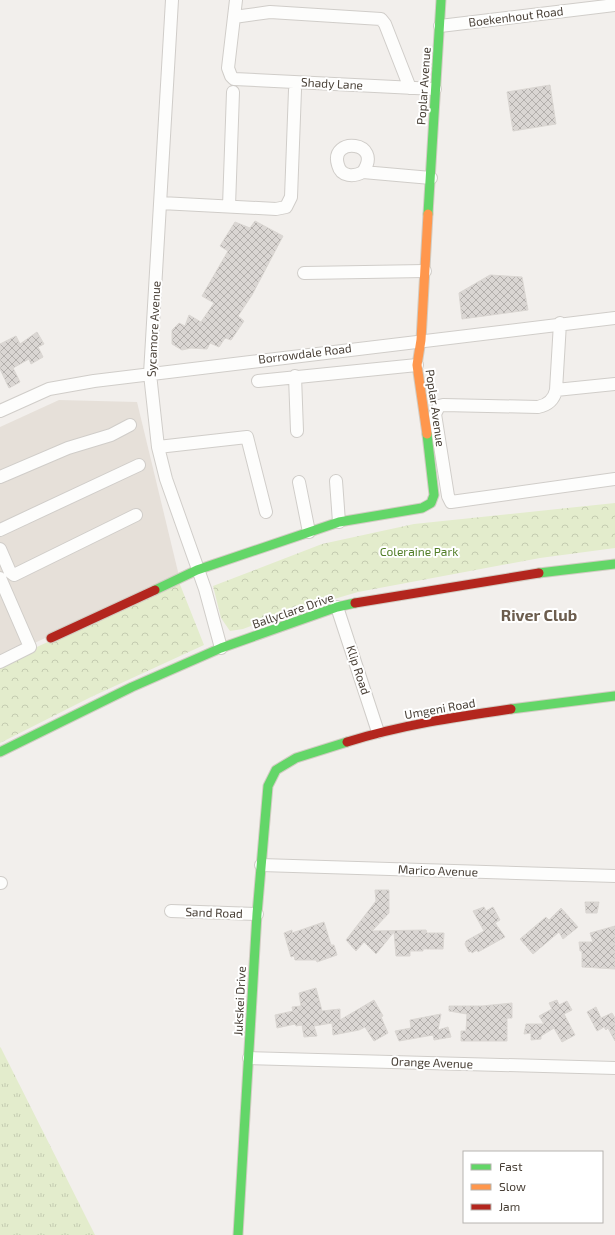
<svg xmlns="http://www.w3.org/2000/svg" width="615" height="1235" font-family="'Exo 2',sans-serif">
  <defs>
    <pattern id="grass-tufts" width="24" height="20" patternUnits="userSpaceOnUse"><rect width="24" height="20" fill="#e3eccc"/><path d="M3 7l-1-3M5 7V3M7 7l1-3M15 17l-1-3M17 17v-4M19 17l1-3" fill="none" stroke="#c4cbb0"/></pattern>
    <pattern id="park-crowns" width="20" height="18" patternUnits="userSpaceOnUse"><rect width="20" height="18" fill="#e3eccc"/><path d="M2 6a3 3 0 1 1 6 0M12 15a3 3 0 1 1 6 0" fill="none" stroke="#c4cbb0"/></pattern>
    <pattern id="building-cross-hatch" width="8" height="8" patternUnits="userSpaceOnUse"><rect width="8" height="8" fill="#dad6d3"/><path d="M0 0l8 8M0 8l8-8" fill="none" stroke="#b3afac"/></pattern>
  </defs>
  <rect width="100%" height="100%" fill="#f2efec"/>
  <path fill="#e6e0d9" d="M59 400 137 402 179 576 0 659V427Z"/>
  <path fill="url(#grass-tufts)" d="M0 1047 1 1048 95 1235H0Z"/>
  <path fill="url(#park-crowns)" d="M615 503V548L540 558 358 592 276 616 243 629 230 631 221 618 213 586 322 544 414 524Z
    M179 582 204 645 91 697 0 743V665L39 646Z"/>
  <path fill="url(#building-cross-hatch)" stroke="#dad6d2" d="M550 85 556 124 513 131 507 92Z
    M255 221 283 236 252 295 238 316 244 321 231 340 225 338 219 347 210 343 207 349 191 348 182 350 172 344V330L179 323 185 326 189 315 201 322 214 303 202 296 228 251 220 246 235 222 250 228Z
    M490 275 522 277 528 310 462 319 459 293Z
    M37 332 44 344 38 347 43 357 31 364 29 359 13 368 20 382 9 388 0 369V344L16 336 20 344Z
    M375 890H389V913L372 931 426 930 427 933H444L443 949H423V951H410V956H396L394 932 376 954 364 942 356 951 346 940 376 901Z
    M585 902H599L597 913H586Z
    M484 907 486 911 493 907 500 920 495 923 505 937 478 952 477 950 472 953 471 951 469 952 465 944 466 941 484 931 473 911Z
    M561 908 578 927 563 939 559 932 533 954 520 939 546 917 549 920Z
    M324 922 331 945H334L337 955 317 962 316 960H295L294 956 291 957 284 933 292 930V933Z
    M615 926V969L582 967V951H580L579 942H593L590 933Z
    M316 988 322 1011 340 1009V1020L374 1000 383 1016 381 1017 388 1033 374 1041 365 1027 359 1030 333 1035 332 1023 314 1026 317 1036 304 1037 302 1025 296 1026 295 1024 277 1028 275 1015 293 1011 292 1007 301 1006 299 993Z
    M557 1000 559 1005 567 1001 572 1010 564 1014 575 1035 562 1042 554 1028 541 1036V1039L531 1040V1033L524 1034 526 1024H544L539 1016 552 1009 549 1003Z
    M512 1003V1018H507V1041H461V1031H466L467 1014 449 1011V1006H482Z
    M596 1007 601 1018 612 1013 615 1018V1041L608 1028 606 1030 604 1027 597 1031 587 1012Z
    M441 1014 438 1030 448 1027 451 1037 434 1040 433 1035 399 1041 395 1031 411 1028 410 1020Z"/>
  <g fill="none" stroke-linecap="round" stroke-linejoin="round">
    <defs>
      <path id="street" d="M172 0 150 374 158 447 166 479 205 589 221 648
        M236 0 228 68 231 76 234 79 435 89
        M234 17 270 12 381 19 385 24 410 88
        M440 26 615 5
        M363 172C384 141 329 136 338 165 341 177 354 177 363 172L431 178
        M161 203 276 209 286 207 291 197 295 90
        M229 206 233 92
        M304 273 425 271
        M295 376 297 431
        M258 381 417 365
        M615 384 556 390C554 400 548 405 538 407L443 405 439 406 435 414 448 496 451 502 615 479
        M556 390 560 323
        M0 411 49 389 94 381 615 318
        M158 447 247 437 266 512
        M0 477 68 448 111 435 130 425
        M336 481 339 522
        M299 482 309 532
        M0 530 139 465
        M0 549 10 572 14 575 136 515
        M0 578 30 647 0 662
        M337 607 378 732
        M261 865 615 876
        M0 883H1
        M171 911 257 914
        M249 1058 615 1068"/>
      <path id="fast" d="M428 214 441 0
        M539 573 615 564
        M155 590 197 570 339 522 422 508 431 503 434 495 427 434
        M511 709 615 696
        M0 752 132 687 221 648 337 607 355 603
        M238 1235 257 914 268 786 276 770 296 758 347 742"/>
      <path id="slow" d="M427 434 417 365 421 340 428 214"/>
      <path id="jam" d="M355 603 539 573
        M51 638 155 590
        M347 742C401 725 456 717 511 709"/>
    </defs>
    <use href="#street" stroke="#d0cdc9" stroke-width="14"/>
    <use href="#fast" stroke="#d2ccc3" stroke-width="11"/>
    <use href="#slow" stroke="#d2ccc3" stroke-width="11"/>
    <use href="#jam" stroke="#d2ccc3" stroke-width="11"/>
    <use href="#street" stroke="#fdfdfc" stroke-width="12"/>
    <use href="#fast" stroke="#63d668" stroke-width="9"/>
    <use href="#slow" stroke="#ff974d" stroke-width="9"/>
    <use href="#jam" stroke="#b3261e" stroke-width="9"/>
  </g>
  <g text-anchor="middle" stroke-width="4" stroke-linejoin="round" paint-order="stroke">
    <g font-size="12" fill="#494037" stroke="#fff">
      <text transform="translate(516 17) rotate(-7)" y="4">Boekenhout Road</text>
      <text transform="translate(332 84) rotate(3)" y="4">Shady Lane</text>
      <text transform="translate(424 86) rotate(-86)" y="4">Poplar Avenue</text>
      <text transform="translate(154 329) rotate(-87)" y="4">Sycamore Avenue</text>
      <text transform="translate(305 354) rotate(-7)" y="4">Borrowdale Road</text>
      <text transform="translate(435 408) rotate(82)" y="4">Poplar Avenue</text>
      <text transform="translate(293 611) rotate(-19)" y="4">Ballyclare Drive</text>
      <text transform="translate(358 670) rotate(72)" y="4">Klip Road</text>
      <text transform="translate(440 709) rotate(-10)" y="4">Umgeni Road</text>
      <text transform="translate(438 871) rotate(2)" y="4">Marico Avenue</text>
      <text transform="translate(214 913) rotate(2)" y="4">Sand Road</text>
      <text transform="translate(240 1001) rotate(-87)" y="4">Jukskei Drive</text>
      <text transform="translate(432 1063) rotate(2)" y="4">Orange Avenue</text>
    </g>
    <g font-size="12" fill="#527e28" stroke="#fff">
      <text x="419" y="556">Coleraine Park</text>
    </g>
    <g font-size="16" font-weight="bold" fill="#6c5d4e" stroke="#fff">
      <text x="539" y="621">River Club</text>
    </g>
  </g>
  <rect x="463" y="1151" width="140" height="72" fill="#ffffff" stroke="#b6b3af"/>
  <rect x="471" y="1164" width="20" height="6" fill="#63d668" stroke="#b6b3af"/>
  <text x="499" y="1171" font-size="12" fill="#494037">Fast</text>
  <rect x="471" y="1184" width="20" height="6" fill="#ff974d" stroke="#b6b3af"/>
  <text x="499" y="1191" font-size="12" fill="#494037">Slow</text>
  <rect x="471" y="1204" width="20" height="6" fill="#b3261e" stroke="#b6b3af"/>
  <text x="499" y="1211" font-size="12" fill="#494037">Jam</text>
</svg>
